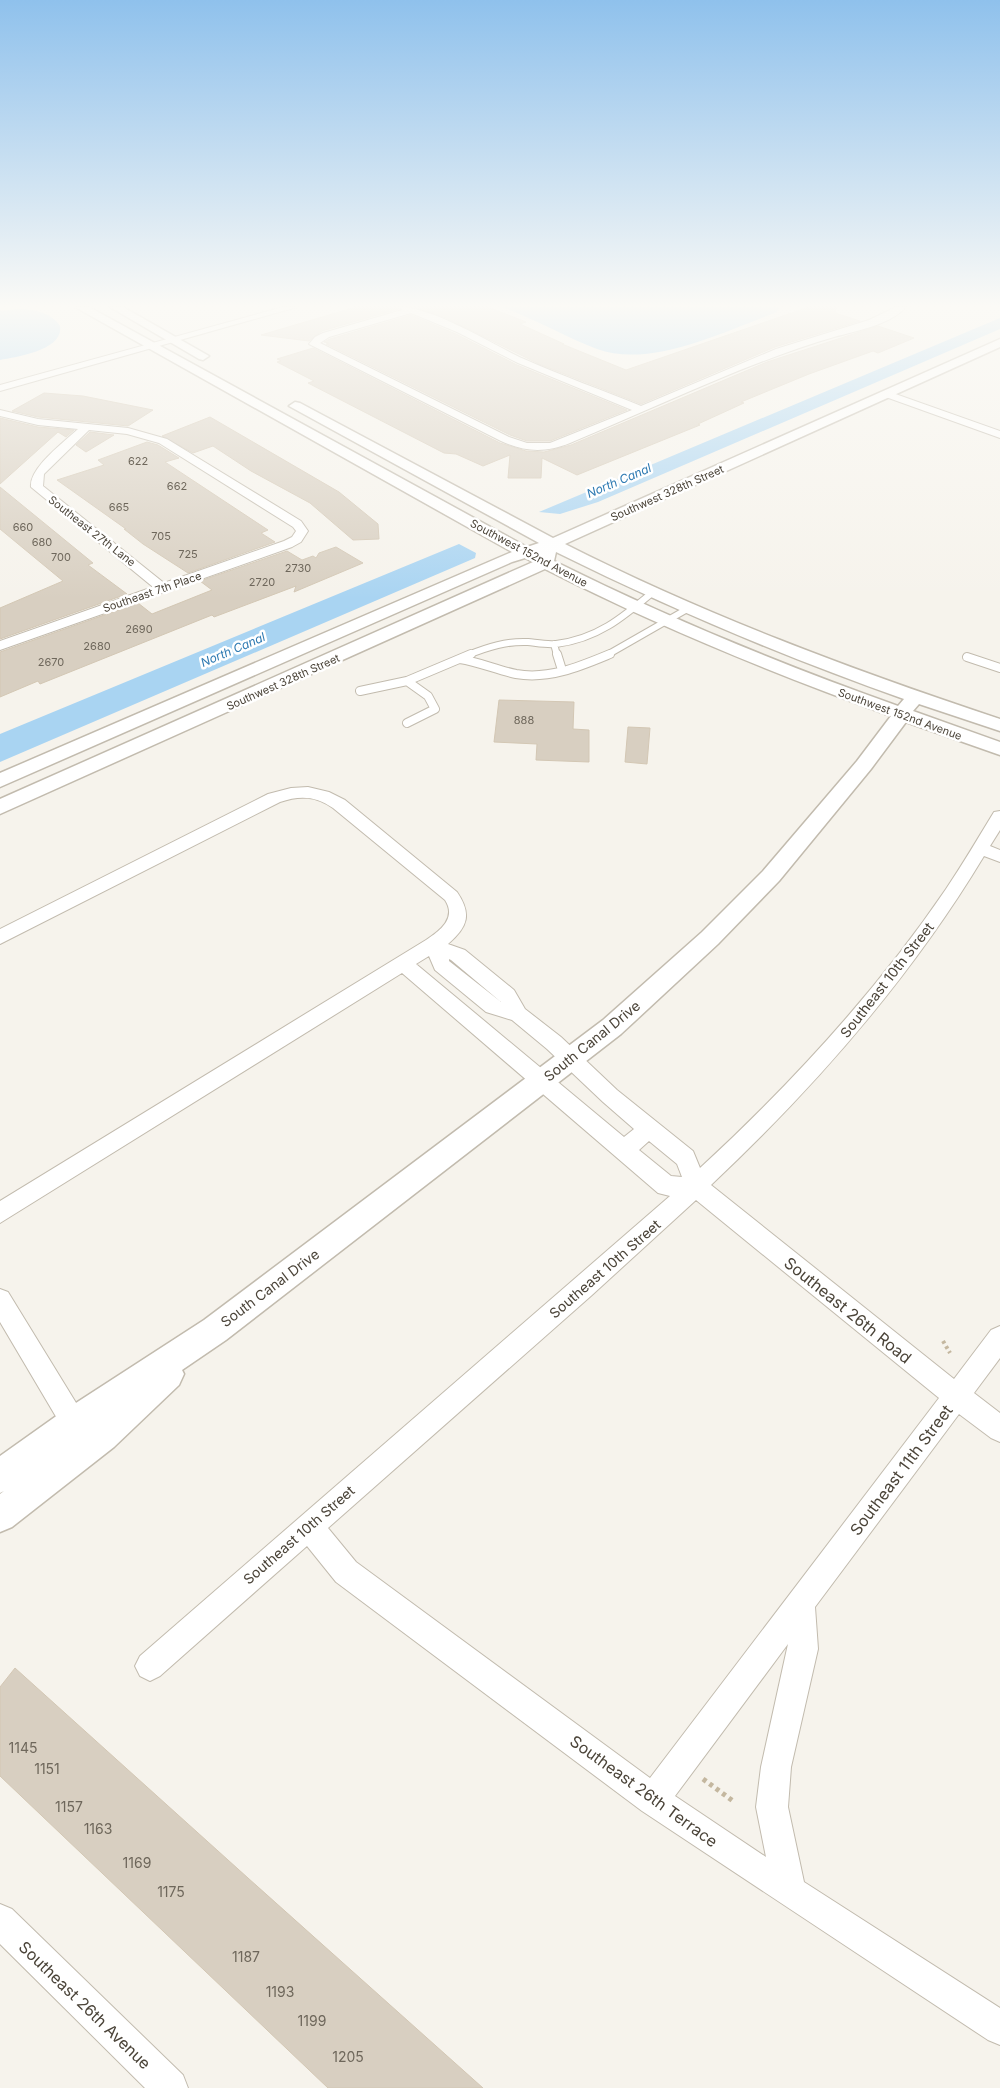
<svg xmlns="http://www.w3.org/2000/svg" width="1000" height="2088" font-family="Inter,sans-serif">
  <rect width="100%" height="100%" fill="#f6f3ec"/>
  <path fill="#a9d4f2" d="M502 307H779L777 312C727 330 651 369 597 349 565 337 535 319 502 307Z
    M17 309C33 309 51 312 60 326 64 350 17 357 0 360V311Z
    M1000 318V329L598 502 560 514 539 512Z
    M459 544 476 553 475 558 0 762V734Z"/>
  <path fill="#d8cfc1" stroke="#d3c7b4" d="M356 307H397L398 309 322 331 309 341 261 335Z
    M414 307H488L526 322 520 324 564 344H562L626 370 809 307H836L835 313 860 321 775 347 641 404 539 364 446 318Z
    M411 315 456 334 517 365 627 410 550 441H527L510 435 326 344 329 343 324 342 330 339Z
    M878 326 914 338 878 353 873 351 809 374 741 402 744 403 698 424 700 425 577 475 542 458 541 478H508L510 455 483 466 456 454 444 453 308 383 314 381 277 362 281 361 277 359 313 348 500 443 526 451 544 452 571 445 767 362Z
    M44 393 83 396 153 410 128 426 38 417 12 411Z
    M210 417 339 492 378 524 379 539 353 540 310 503 251 471 213 446 193 453 162 436Z
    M0 418 38 427 74 430 66 437 58 432 0 484Z
    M90 432 114 435 86 452 76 445Z
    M147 442 158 445 179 458 165 462 268 530 261 533 275 542 188 573 143 544 124 529H126L57 480 104 465 98 460Z
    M0 487 93 563 88 565 127 594 0 639V608L63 581 0 529Z
    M336 547 363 563 294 592 296 586 214 617 212 615 40 684 38 681 0 697V652L138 603 152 614 212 590 200 581 287 551 302 560 313 556 316 558 319 553Z
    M499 700 574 702 573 729 589 730V762L536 760 537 744 494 742Z
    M628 727 650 728 647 764 625 762Z
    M15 1668 248 1878 483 2088H328L0 1776V1687Z"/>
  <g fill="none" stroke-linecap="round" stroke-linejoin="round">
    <defs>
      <path id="service-far1" d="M554 644 557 655
        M468 655C488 647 507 641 528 642 537 643 547 645 556 644 597 639 622 618 653 592
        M607 655 689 608"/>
      <path id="service" d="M557 654 562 670
        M967 657 1000 668
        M460 659C479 662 497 670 516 674 549 680 581 666 610 654
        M407 681 428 696 435 709 407 723
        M360 691 407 681 471 654"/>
      <path id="minor" d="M283 307H297L0 391V385Z
        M399 307C434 307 491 344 524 359 562 376 602 390 641 406L776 349 869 320 896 307H906C890 325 856 331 834 337 743 364 657 407 570 443 545 453 525 452 501 441L309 344 315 337 323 333 402 310ZM411 313 457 332 518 363 632 410 550 443H527L509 437 320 343 329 337Z
        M887 391 1000 431V438L883 396 882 394Z
        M0 410 38 419 128 428 167 439 301 521 308 531 301 542 292 547 0 650V641L153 587 31 487C29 468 64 442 78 429L38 425 0 416ZM89 430 127 434 159 443 293 527 296 531 292 537 284 541 164 583 43 486 44 474Z
        M308 787 329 792 345 800 457 892C472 914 468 927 448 944L465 950 514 990 525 1009 561 1037 617 1090 693 1151 700 1168C791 1084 876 992 946 889 963 864 978 838 994 812L1000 811V830L990 846 1000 850V862L984 856C910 979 815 1087 711 1185L954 1379 991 1330 1000 1326V1358L974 1393 1000 1413V1442L991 1438 959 1414 815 1607 818 1649 791 1767 788 1807 804 1882 1000 2008V2045L988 2040 642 1811 336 1582 307 1546 160 1676 150 1681 140 1676 135 1666 140 1656 670 1196 658 1193 402 973 0 1223V1201L426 940C440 931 457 918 445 900L333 808C316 796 300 795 280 802L0 944V929L268 794 291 788ZM429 956 435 970 486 1012 512 1020 547 1049 603 1102 634 1129 624 1137 416 964ZM449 959 451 960 501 1002 449 961ZM649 1141 677 1164 682 1177 671 1176 639 1150ZM696 1200 939 1398 650 1778 356 1562 328 1528 592 1295ZM788 1644 761 1767 756 1807 766 1857 675 1796Z
        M0 1289 8 1292 89 1424 93 1433 89 1442 80 1446 71 1442 0 1322Z
        M0 1904 12 1909 183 2075 188 2088H145L0 1944Z"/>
      <path id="tertiary" d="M75 307H89L527 547 539 543 289 406 295 402 300 403 553 538 1000 339V347L565 544C705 615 852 670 1000 719V731L919 704 913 711 1000 742V755L906 722 871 769 779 881 718 944 621 1034 226 1340 182 1370 184 1374 179 1385 114 1447 12 1527 0 1532V1494L4 1491 0 1493V1456L62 1412 204 1320 603 1020 702 932 763 871 857 761 891 716C772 673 657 626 545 569L0 814V799L533 562 525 558 512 562 0 787V773L512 552ZM556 552C669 608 785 657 904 699L898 706C780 664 666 617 554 561Z
        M110 307H123L209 356 203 360 199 359Z"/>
    </defs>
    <use href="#service-far1" stroke="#c2bbae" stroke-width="8"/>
    <use href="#service" stroke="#c2bbae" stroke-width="10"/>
    <use href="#minor" stroke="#c2bbae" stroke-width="2"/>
    <use href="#tertiary" stroke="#c2bbae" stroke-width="3"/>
    <path stroke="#c4b79f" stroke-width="4" stroke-dasharray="3 3" stroke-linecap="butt" d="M943 1341 950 1353"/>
    <path stroke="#c4b79f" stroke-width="5" stroke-dasharray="4 4" stroke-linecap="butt" d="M703 1779 733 1801"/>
    <use href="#service-far1" stroke="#fff" stroke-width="6"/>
    <use href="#service" stroke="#fff" stroke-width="8"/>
    <use href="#minor" fill="#fff" fill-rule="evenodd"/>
    <use href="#tertiary" fill="#fff" fill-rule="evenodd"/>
  </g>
  <linearGradient id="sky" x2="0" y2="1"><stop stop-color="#8fc1ec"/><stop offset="0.51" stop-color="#fbfaf6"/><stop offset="1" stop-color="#fbfaf6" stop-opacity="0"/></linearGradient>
  <rect width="1000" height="599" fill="url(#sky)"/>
  <g text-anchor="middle" stroke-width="5" stroke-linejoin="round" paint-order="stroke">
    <g font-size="11" fill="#6e675b">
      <text x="138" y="465">622</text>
      <text x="177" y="490">662</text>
      <text x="119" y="511">665</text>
      <text x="23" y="531">660</text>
      <text x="161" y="540">705</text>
      <text x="42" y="546">680</text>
      <text x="188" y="558">725</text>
      <text x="61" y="561">700</text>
      <text x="298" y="572">2730</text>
      <text x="262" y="586">2720</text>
      <text x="139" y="633">2690</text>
      <text x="97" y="650">2680</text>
      <text x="51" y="666">2670</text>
      <text x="524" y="724">888</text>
    </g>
    <g font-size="11" fill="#4b4439" stroke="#fff">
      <text transform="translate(667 493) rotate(-24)" y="4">Southwest 328th Street</text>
      <text transform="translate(92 531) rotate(38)" y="4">Southeast 27th Lane</text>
      <text transform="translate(529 553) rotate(28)" y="4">Southwest 152nd Avenue</text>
      <text transform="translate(152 592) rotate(-19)" y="4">Southeast 7th Place</text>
      <text transform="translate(283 682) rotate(-24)" y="4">Southwest 328th Street</text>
      <text transform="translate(900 714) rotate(20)" y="4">Southwest 152nd Avenue</text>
    </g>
    <g font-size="12" font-style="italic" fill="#2e7ab2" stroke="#fff">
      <text transform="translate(619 481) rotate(-23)" y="4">North Canal</text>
      <text transform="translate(233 650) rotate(-23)" y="4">North Canal</text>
    </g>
    <g font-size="14" fill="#4b4439" stroke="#fff">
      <text transform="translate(887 980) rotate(-52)" y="5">Southeast 10th Street</text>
      <text transform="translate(592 1041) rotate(-39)" y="5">South Canal Drive</text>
      <text transform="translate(605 1269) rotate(-41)" y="5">Southeast 10th Street</text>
      <text transform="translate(270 1288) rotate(-37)" y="5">South Canal Drive</text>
      <text transform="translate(299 1535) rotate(-41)" y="5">Southeast 10th Street</text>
    </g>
    <g font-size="14" fill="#6e675b">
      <text x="23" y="1753">1145</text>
      <text x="47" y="1774">1151</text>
      <text x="69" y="1812">1157</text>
      <text x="98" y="1834">1163</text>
      <text x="137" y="1868">1169</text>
      <text x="171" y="1897">1175</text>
      <text x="246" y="1962">1187</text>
      <text x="280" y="1997">1193</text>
      <text x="312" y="2026">1199</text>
      <text x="348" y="2062">1205</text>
    </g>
    <g font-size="16" fill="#4b4439" stroke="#fff">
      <text transform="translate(848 1310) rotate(39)" y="6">Southeast 26th Road</text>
      <text transform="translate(901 1470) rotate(-53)" y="6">Southeast 11th Street</text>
      <text transform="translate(644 1791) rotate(36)" y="6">Southeast 26th Terrace</text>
      <text transform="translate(85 2005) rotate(44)" y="6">Southeast 26th Avenue</text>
    </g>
  </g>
</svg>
